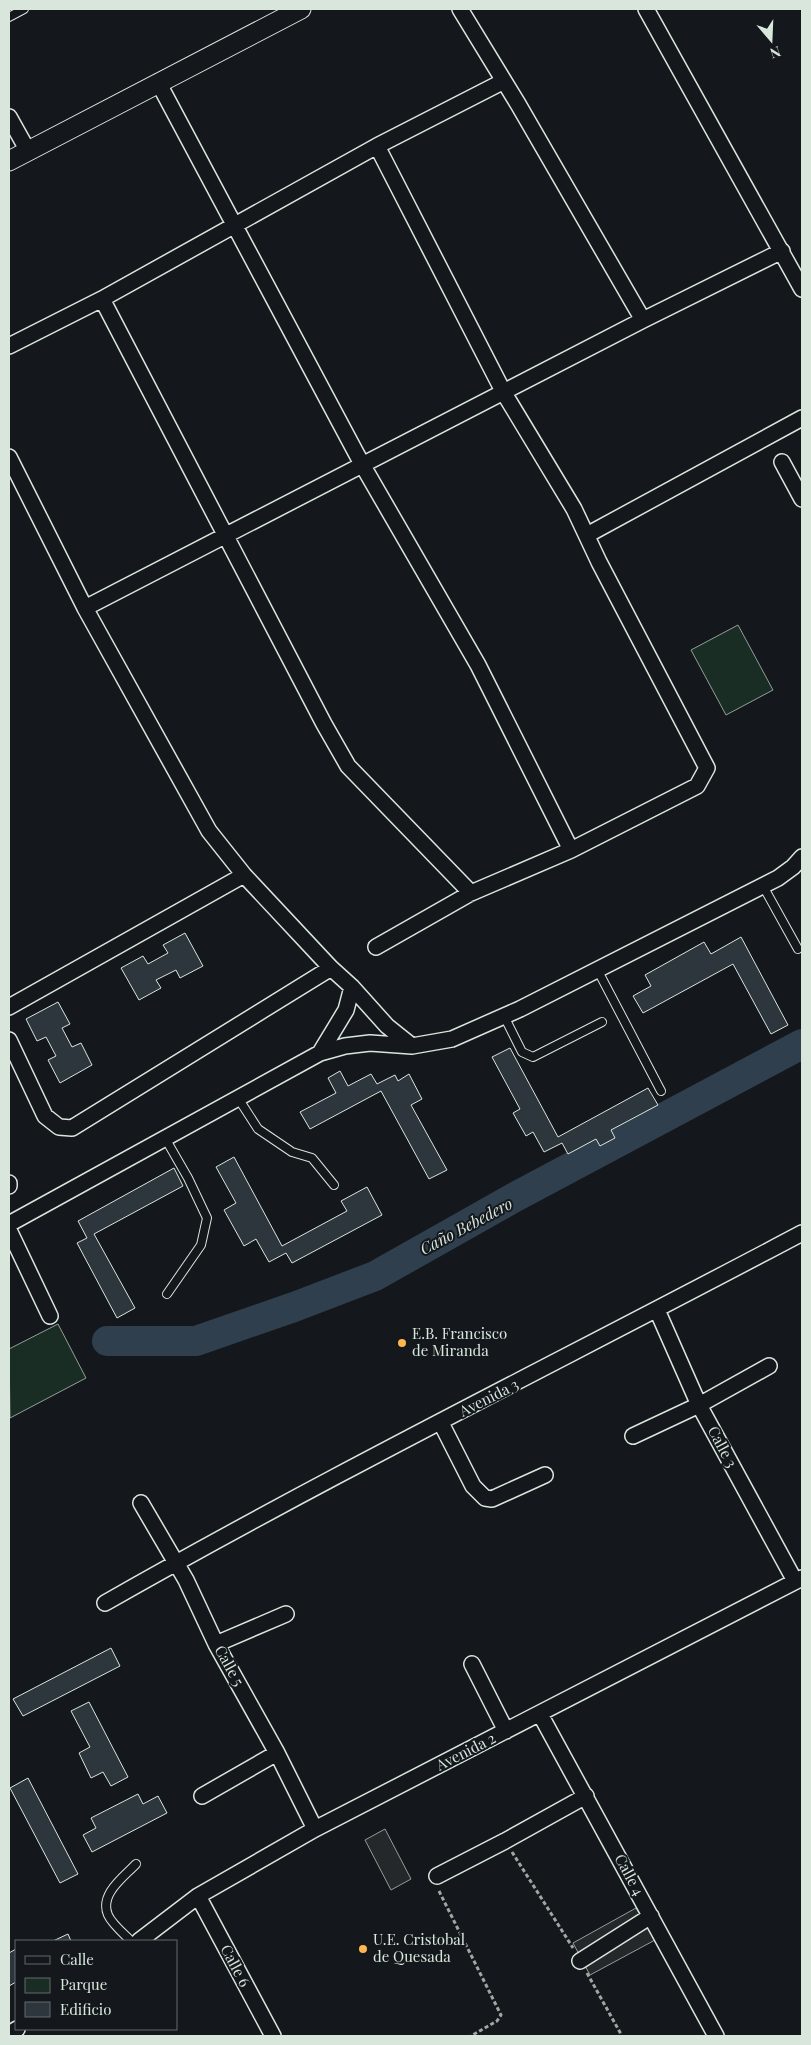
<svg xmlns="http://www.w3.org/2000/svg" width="811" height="2045" font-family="'Playfair Display',serif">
  <rect width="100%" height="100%" fill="#14181c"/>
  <path fill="#1a2d24" stroke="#939e99" d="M738 625 773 690 726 715 691 650Z
    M58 1324 86 1378 10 1418 9 1349Z"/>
  <path fill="#24282b" stroke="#939e99" d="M385 1829 411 1879 391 1890 365 1840Z
    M636 1908 655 1940 590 1975 573 1943Z"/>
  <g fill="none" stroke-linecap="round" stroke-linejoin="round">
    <path stroke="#2f3f4d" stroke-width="30" d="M107 1341H196L294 1307 375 1276 515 1197 802 1044"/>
  </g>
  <path fill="#2c363c" stroke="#d8e6dc" d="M185 933 203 966 180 978 176 970 156 980 161 988 139 1000 121 968 143 956 148 964 168 953 163 945Z
    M741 937 788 1025 771 1034 733 964 643 1013 633 996 651 986 645 975 704 942 711 954Z
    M58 1002 70 1024 62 1028 72 1047 81 1043 92 1065 60 1083 48 1060 56 1056 46 1037 37 1041 26 1019Z
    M510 1048 558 1137 648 1088 658 1105 611 1130 615 1138 600 1146 596 1139 568 1154 562 1143 544 1152 533 1132 526 1136 513 1113 520 1109 492 1057Z
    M340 1071 348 1086 371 1074 377 1084 395 1075 398 1081 409 1074 422 1099 411 1105 447 1170 429 1179 381 1091 310 1129 300 1112 336 1093 328 1078Z
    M234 1157 282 1246 347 1211 341 1201 367 1187 382 1215 292 1263 286 1253 269 1262 256 1239 244 1246 224 1210 236 1203 216 1167Z
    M174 1168 183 1186 94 1234 135 1308 117 1318 77 1243 87 1238 78 1221Z
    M111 1648 120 1666 23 1716 13 1699Z
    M89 1702 128 1777 111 1786 103 1772 91 1778 79 1753 90 1747 71 1711Z
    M28 1778 78 1874 60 1883 10 1788Z
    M138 1794 143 1804 158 1796 167 1813 92 1852 83 1835 96 1828 91 1818Z
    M68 1934 71 1941H53Z
    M16 1949V1982L9 1986V1953Z"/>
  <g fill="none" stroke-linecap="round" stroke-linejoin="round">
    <defs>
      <path id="service" d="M9 17 24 9
        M763 886 798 949
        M597 969 661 1091
        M504 1016 522 1052 533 1057 602 1022
        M238 1098 258 1129 292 1152 312 1158 334 1185
        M165 1138 188 1178 207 1218 201 1245 167 1294
        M131 1941C124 1934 112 1924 108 1915 99 1894 124 1877 136 1864"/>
      <path id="minor" d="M460 9 518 104 643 320
        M646 9 802 289
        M158 82 363 466 478 665 571 850
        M9 117 28 151
        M102 299 324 724 348 766 471 893
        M9 346 102 299 377 146 504 81
        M9 457 85 608 209 831 244 875 331 968 352 987 387 1026 412 1046
        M782 462 802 499
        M587 535 802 418
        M85 608 643 320 782 251
        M376 947 471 893 571 850 697 786 707 768 599 562 574 509 504 393 377 146
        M9 1007 244 875
        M9 1040 45 1116 59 1127 72 1128 331 968
        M320 1053 346 1010 352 987
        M9 1183V1186
        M9 1224 320 1053 345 1046 370 1043 412 1046 452 1039 520 1009 778 878 793 867 802 857
        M9 1230 50 1316
        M657 1310 699 1405 795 1581
        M441 1423 473 1486 485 1498 492 1499 545 1475
        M633 1436 699 1405 769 1366
        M141 1503 186 1580 216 1644 277 1753 315 1829
        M105 1603C333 1473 570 1356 802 1233
        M216 1644 286 1614
        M472 1664 506 1731
        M540 1714 716 2036
        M202 1796 277 1753
        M437 1876 505 1841 586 1796
        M198 1896 273 2036
        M139 1941 198 1896 315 1829 802 1578
        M580 1961 651 1916
        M9 2034 17 2029"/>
      <path id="tertiary" d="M9 161 301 9"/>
    </defs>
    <use href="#service" stroke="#d8e6dc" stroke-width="10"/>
    <use href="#minor" stroke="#d8e6dc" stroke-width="18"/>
    <use href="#tertiary" stroke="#d8e6dc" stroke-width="21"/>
    <path stroke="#9da8a2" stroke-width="3" stroke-dasharray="4 2.5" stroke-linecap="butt" d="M512 1852 573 1948
      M439 1891 501 2015 497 2021 471 2036
      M587 1973 622 2036"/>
    <use href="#service" stroke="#14181c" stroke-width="8"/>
    <use href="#minor" stroke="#14181c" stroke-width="15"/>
    <use href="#tertiary" stroke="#14181c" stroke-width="19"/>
  </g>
  <g fill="#ffb74d" stroke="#14181c" stroke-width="2">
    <circle cx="402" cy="1343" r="5"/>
    <circle cx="363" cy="1949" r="5"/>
  </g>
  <g text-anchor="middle" stroke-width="4" stroke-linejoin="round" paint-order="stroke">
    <g font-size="15" fill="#d8e6dc" stroke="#14181c" text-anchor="start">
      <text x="412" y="1339">E.B. Francisco<tspan x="412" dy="17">de Miranda</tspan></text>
      <text x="373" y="1945">U.E. Cristobal<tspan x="373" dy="17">de Quesada</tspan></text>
    </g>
    <g font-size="15" fill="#d8e6dc" stroke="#14181c">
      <text transform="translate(489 1398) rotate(-27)" y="5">Avenida 3</text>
      <text transform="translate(722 1447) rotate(62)" y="5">Calle 3</text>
      <text transform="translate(229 1666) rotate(61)" y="5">Calle 5</text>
      <text transform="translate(466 1752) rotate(-27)" y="5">Avenida 2</text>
      <text transform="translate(629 1875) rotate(62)" y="5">Calle 4</text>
      <text transform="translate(235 1966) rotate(62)" y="5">Calle 6</text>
    </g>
    <g font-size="16" font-style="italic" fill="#d8e6dc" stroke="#14181c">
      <text transform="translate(466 1226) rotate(-28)" y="6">Caño Bebedero</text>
    </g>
  </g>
  <rect width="811" height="2045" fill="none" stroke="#d8e6dc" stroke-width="20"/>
  <rect x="15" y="1940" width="162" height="90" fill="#14181c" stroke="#626a69"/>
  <rect x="25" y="1956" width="25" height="8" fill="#14181c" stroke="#626a69"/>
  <text x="60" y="1965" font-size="15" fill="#d8e6dc">Calle</text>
  <rect x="25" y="1978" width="25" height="15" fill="#1a2d24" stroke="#626a69"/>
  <text x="60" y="1990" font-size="15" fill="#d8e6dc">Parque</text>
  <rect x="25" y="2002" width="25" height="15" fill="#2c363c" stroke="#626a69"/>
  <text x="60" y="2015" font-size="15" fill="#d8e6dc">Edificio</text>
  <g transform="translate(771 40) rotate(161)" stroke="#14181c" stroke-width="4" paint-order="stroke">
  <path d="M0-4L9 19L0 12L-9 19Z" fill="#d8e6dc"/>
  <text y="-8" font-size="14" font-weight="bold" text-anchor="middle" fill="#d8e6dc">N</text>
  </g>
</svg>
